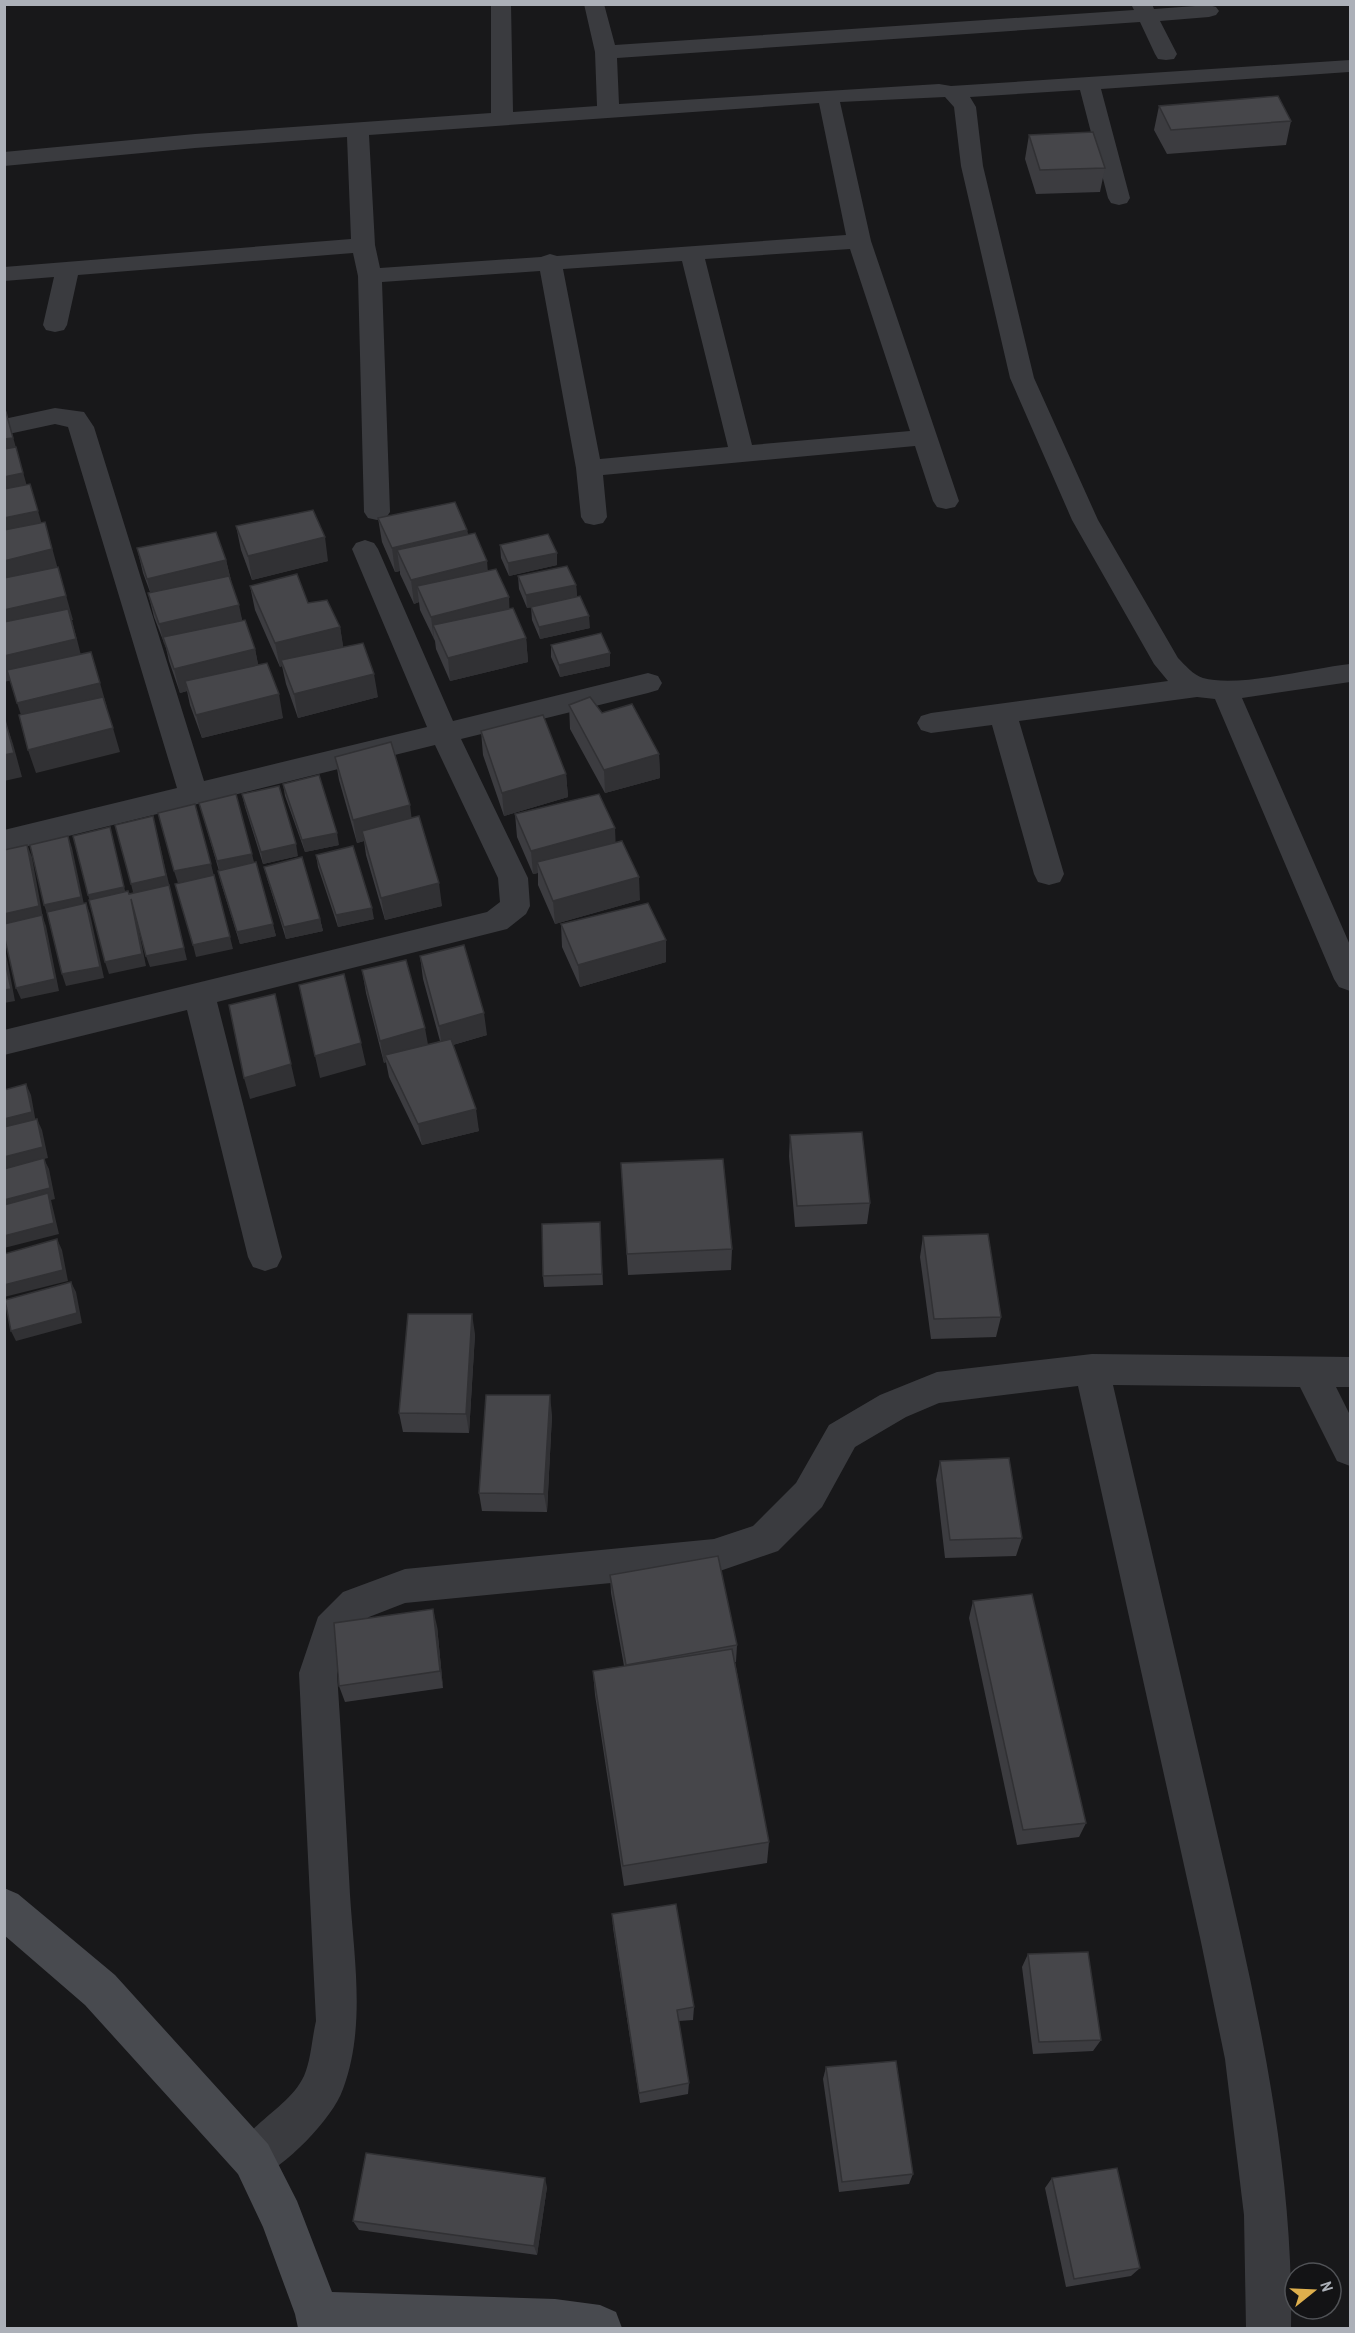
<svg xmlns="http://www.w3.org/2000/svg" width="1355" height="2333" font-family="'Archivo Narrow',sans-serif">
  <rect width="100%" height="100%" fill="#18181a"/>
  <g fill="none" stroke-linecap="round" stroke-linejoin="round">
    <path fill="#3a3b3f" fill-rule="evenodd" d="M491 4H511L513 112 597 106 595 52 584 4H604L615 45 1134 10 1131 4H1152L1154 9 1209 5 1216 7 1219 11 1216 15 1209 17 1160 21 1177 54 1174 59 1166 60 1158 59 1155 54 1140 22 617 58 619 104 939 84 951 86 1350 60 1349 72 1101 89 1130 198 1127 203 1119 205 1111 203 1108 198 1080 90 970 97 976 107 983 166 1034 378 1098 520 1178 658C1185 665 1193 675 1203 678 1238 688 1312 668 1350 664V682L1242 698 1350 945V991L1339 987 1334 979 1215 699 1197 697 1019 721 1064 874 1060 882 1049 885 1038 882 1034 874 992 725 931 733 921 730 917 723 921 716 931 713 1168 681 1154 664 1072 520 1010 378 961 166 954 107 945 97 840 102 871 241 959 501 955 507 946 509 937 507 933 501 915 446 603 475 607 517 603 523 594 525 585 523 581 517 576 468 540 271 382 282 390 512 386 518 377 520 368 518 364 512 358 276 353 253 78 275 67 325 64 330 55 332 46 330 43 325 54 277 4 281V267L351 239 347 137 195 148 4 166V152L195 134 491 113ZM819 103 846 235 557 256 550 254 541 257 380 268 375 245 369 135ZM850 249 910 431 752 445 705 259ZM682 261 728 447 600 459 563 269Z
      M55 408 84 412 94 427 204 781 427 727 352 549 356 543 365 540 374 543 378 549 453 721 648 673 658 676 662 683 658 690 648 693 461 739 528 878 530 906 526 914 507 929 217 1002 282 1257 277 1267 265 1271 253 1267 248 1257 187 1010 4 1055V1030L487 912 500 902 498 878 435 745 4 852V830L177 788 68 427 55 424 4 435V419Z
      M1092 1354 1350 1357V1387H1336L1350 1415V1466L1337 1461 1300 1387 1113 1385C1147 1532 1182 1680 1216 1828 1254 1992 1294 2159 1291 2328H1246L1244 2215 1225 2059 1201 1942 1078 1386 939 1403 906 1417 855 1447 822 1507 778 1551 714 1573 405 1603 369 1617 347 1640 337 1673C342 1747 346 1821 350 1895 354 1959 366 2027 343 2089 332 2120 284 2168 253 2181L238 2174 231 2159C246 2124 289 2108 304 2076 311 2060 312 2038 316 2021L299 1673 318 1617 343 1592 405 1569 714 1539 753 1526 796 1483 829 1425 880 1395 937 1372Z"/>
    <path fill="#484a4f" fill-rule="evenodd" d="M4 1888 18 1894 115 1975 268 2144 297 2201 332 2292 555 2299 600 2305 616 2312 622 2328H298L295 2314 263 2227 238 2174 85 2005 4 1935Z"/>
  </g>
  <path fill="#3c3c40" d="M1159 106 1291 121 1286 145 1167 154 1154 130Z
    M1029 135 1105 168 1100 192 1036 194 1025 159Z
    M378 518 467 530 468 535 488 571 509 597V609L526 638 528 662 450 681 436 649 435 641 420 610 419 602 414 604 400 574V571L395 572 382 542Z
    M236 526 328 561 252 580 241 550Z
    M500 545 557 553V565L509 576 501 558Z
    M137 548 226 560 231 581 242 620 255 649 258 665 283 718 202 738 190 705 187 691 180 693 169 661 166 648 154 617 148 593 150 592 143 573Z
    M518 576 576 585 577 597 527 608 519 589Z
    M250 586 308 603 340 627 343 647 378 697 298 718 286 684 282 666 280 667 255 610Z
    M531 607 590 628 540 639 532 620Z
    M551 645 610 666 560 677 551 657Z
    M569 705 602 713 659 754 660 778 605 793 570 729Z
    M481 731 566 774 568 797 504 816 483 755Z
    M335 757 412 818 442 906 385 920 366 855 364 841 357 843 339 780Z
    M283 784 339 845 305 852 285 796Z
    M242 794 298 856 263 864 245 807Z
    M199 803 254 862 276 936 240 944 221 883 218 871H219Z
    M515 814 616 843 640 900 555 924 538 885V873L533 874 517 837Z
    M316 855 374 919 338 927 318 867Z
    M264 867 320 919 323 931 286 939 267 878Z
    M561 924 666 940V962L580 987 562 947Z
    M420 956 487 1035 453 1045 479 1131 422 1145 389 1077 386 1062 384 1063 366 993 362 970 428 1045 440 1041 423 979Z
    M790 1135 870 1203 867 1224 795 1227 789 1156Z
    M621 1163 732 1249 731 1270 628 1275Z
    M600 1222 603 1285 544 1287 543 1276Z
    M923 1236 1001 1317 996 1337 931 1339 920 1257Z
    M475 1334 469 1433 403 1432 399 1413Z
    M552 1415 547 1512 482 1511 479 1493Z
    M940 1461 1022 1538 1016 1556 945 1558 936 1480Z
    M610 1575 737 1645 736 1662H735L769 1842 767 1863 624 1886 595 1695 593 1671 624 1666 611 1593Z
    M973 1601 1086 1823 1079 1837 1017 1845 969 1618Z
    M437 1626 443 1688 345 1702 339 1686Z
    M612 1914 694 2007 693 2020 679 2021 689 2083 688 2094 640 2103 613 1928Z
    M1028 1954 1101 2040 1093 2051 1033 2054 1022 1967Z
    M826 2067 913 2174 909 2184 839 2192 823 2079Z
    M1052 2178 1140 2268 1131 2276 1066 2287 1045 2188Z
    M547 2187 537 2255 359 2230 353 2221Z"/>
  <path fill="#313134" d="M6 412 20 462 4 465V439Z
    M16 447 30 497 4 503V477Z
    M38 511 45 535 4 544V518Z
    M45 522 59 573 4 586V561Z
    M467 530 470 554 397 550 400 571 395 572 392 548Z
    M325 537 328 561 252 580 248 556Z
    M557 553V565L509 576 508 563Z
    M226 560 232 584 153 603 147 579Z
    M487 561 489 585 417 586 419 602 414 604 411 580Z
    M58 567 73 620H72L83 663 4 682V610Z
    M576 585 577 597 527 608 526 595Z
    M509 597 510 621 433 625 434 641 431 617Z
    M239 605 244 629 163 637 165 648 159 624Z
    M589 616 590 628 540 639 539 627Z
    M340 627 344 651 281 660 282 666 280 667 275 643Z
    M526 638 528 662 450 681 448 658Z
    M255 649 260 673 185 681 187 691 180 693 174 669Z
    M610 653V666L560 677 559 665Z
    M374 674 378 697 298 718 294 694Z
    M100 683 107 707 25 727 17 703Z
    M279 694 283 718 202 738 196 715Z
    M5 720 13 744 22 777 4 781Z
    M113 728 120 752 36 773 28 750Z
    M659 754 660 778 605 793 604 770Z
    M566 774 568 797 504 816 502 793Z
    M410 805 413 829 362 831 364 841 357 843 353 820Z
    M153 816 187 960 150 967 146 956 134 896 131 884Z
    M110 827 127 899 91 906 88 895Z
    M615 828 616 851 537 862 538 873 533 874 531 851Z
    M337 833 339 845 305 852 302 840Z
    M68 836 72 848 85 909 48 916 44 905Z
    M296 844 298 856 263 864 261 852Z
    M27 845 32 857 43 918 46 926 59 991 21 999 16 988 6 926 4 921V914Z
    M252 854 255 866 220 873 217 861Z
    M211 864 214 876 178 883 174 871Z
    M639 877 640 900 555 924 553 901Z
    M439 883 442 906 385 920 381 898Z
    M86 903 90 914 104 978 66 986 62 974Z
    M372 908 374 919 338 927 336 915Z
    M135 911 146 966 109 974 105 962Z
    M320 919 323 931 286 939 284 927Z
    M273 924 276 936 240 944 237 932Z
    M230 937 233 949 196 957 193 945Z
    M666 940V962L580 987 578 965Z
    M4 943 15 1001 4 1003Z
    M275 994 296 1086 250 1099 244 1078Z
    M484 1013 487 1035 442 1048 439 1026Z
    M425 1028 429 1050 385 1055 386 1062 384 1063 380 1041Z
    M361 1043 366 1065 320 1078 315 1056Z
    M26 1084 31 1095 36 1123 4 1131V1119Z
    M476 1109 479 1131 422 1145 418 1124Z
    M37 1119 42 1130 48 1158 44 1159 49 1169 55 1199 51 1200 59 1234 4 1248V1200L44 1159 4 1169V1157Z
    M57 1239 62 1250 68 1281 4 1297V1285Z
    M71 1282 76 1292 82 1323 16 1341 11 1331Z
    M472 1314 475 1334 469 1433 466 1414Z
    M550 1395 552 1415 547 1512 544 1494Z
    M433 1609 437 1626 443 1688 440 1671Z
    M545 2178 547 2187 537 2255 534 2246Z"/>
  <path fill="#46464a" stroke="#313134" stroke-width="1.5" d="M1278 96 1291 121 1171 130 1159 106Z
    M1093 132 1105 168 1040 170 1029 135Z
    M4 412H6L13 438 4 439Z
    M16 447 23 473 4 477V449Z
    M30 484 38 511 4 518V489Z
    M455 502 467 530 392 548 378 518Z
    M313 510 325 537 248 556 236 526Z
    M45 522 52 549 4 561V530Z
    M216 532 226 560 147 579 137 548Z
    M475 533 487 561 411 580 397 550Z
    M548 534 557 553 508 563 500 545Z
    M567 566 576 585 526 595 518 576Z
    M58 567 66 596 4 610V578Z
    M496 569 509 597 431 617 417 586Z
    M297 574 308 603 327 600 340 627 275 643 250 586Z
    M229 576 239 605 159 624 148 593Z
    M580 596 589 616 539 627 531 607Z
    M513 608 526 638 448 658 433 625Z
    M68 609 76 639 4 656V622Z
    M245 620 255 649 174 669 163 637Z
    M601 633 610 653 559 665 551 645Z
    M363 643 374 674 294 694 281 660Z
    M91 652 100 683 17 703 7 670Z
    M267 663 279 694 196 715 185 681Z
    M103 697 113 728 28 750 19 715Z
    M590 697 602 713 632 704 659 754 604 770 569 705Z
    M543 715 566 774 502 793 481 731Z
    M5 720 14 753 4 755V721Z
    M391 742 410 805 353 820 335 757Z
    M319 775 337 833 302 840 283 784Z
    M279 786 296 844 261 852 242 794Z
    M236 794 252 854 217 861 199 803Z
    M599 794 615 828 531 851 515 814Z
    M195 804 211 864 174 871 158 813Z
    M153 816 166 876 131 884 115 825Z
    M419 816 439 883 381 898 362 831Z
    M110 827 124 887 88 895 73 836Z
    M68 836 81 897 44 905 30 845Z
    M622 841 639 877 553 901 537 862Z
    M27 845 39 906 4 914V850Z
    M353 846 372 908 336 915 316 855Z
    M302 857 320 919 284 927 264 867Z
    M256 862 273 924 237 932 218 871Z
    M214 875 230 937 193 945 175 884Z
    M169 885 184 948 146 956 131 899 142 954 105 962 89 900 128 891 129 894Z
    M86 903 100 967 62 974 47 912Z
    M648 903 666 940 578 965 561 924Z
    M42 915 55 979 16 988 4 935V924Z
    M464 945 484 1013 439 1026 420 956Z
    M4 956 11 989 4 990Z
    M406 960 425 1028 380 1041 362 970Z
    M344 974 361 1043 315 1056 299 985Z
    M275 994 291 1064 244 1078 229 1005Z
    M451 1039 476 1109 418 1124 385 1055Z
    M26 1084 32 1112 4 1119V1090Z
    M37 1119 43 1147 4 1157V1127Z
    M862 1132 870 1203 797 1206 790 1135Z
    M44 1158 50 1188 4 1200V1169Z
    M723 1159 732 1249 627 1254 621 1163Z
    M48 1193 54 1223 4 1236V1205Z
    M600 1222 602 1274 543 1276 542 1224Z
    M988 1234 1001 1317 934 1319 923 1236Z
    M57 1239 63 1270 4 1285V1254Z
    M71 1282 77 1313 11 1331 5 1300Z
    M408 1314H472L466 1414 399 1413Z
    M486 1395H550L544 1494 479 1493Z
    M1009 1458 1022 1538 950 1540 940 1461Z
    M718 1556 737 1645 626 1665 610 1575Z
    M1032 1594 1086 1823 1023 1830 973 1601Z
    M433 1609 440 1671 339 1686 334 1623Z
    M732 1649 769 1842 623 1866 593 1671Z
    M676 1904 694 2007 677 2010 689 2083 639 2093 612 1914Z
    M1088 1952 1101 2040 1039 2042 1028 1954Z
    M896 2061 913 2174 842 2182 826 2067Z
    M366 2153 545 2178 534 2246 353 2221Z
    M1117 2168 1140 2268 1074 2279 1052 2178Z"/>
  <rect width="1355" height="2333" fill="none" stroke="#acb0b8" stroke-width="12"/>
  <g transform="translate(1313 2291) rotate(72)"><circle r="28" fill="#131315" stroke="#505256" stroke-width="1.5"/>
  <path d="M0-4.5L10 22L0 15L-10 22Z" fill="#deaf4d"/>
  <text y="-9" font-size="16" font-weight="bold" text-anchor="middle" fill="#acb0b8">N</text>
  </g>
</svg>
